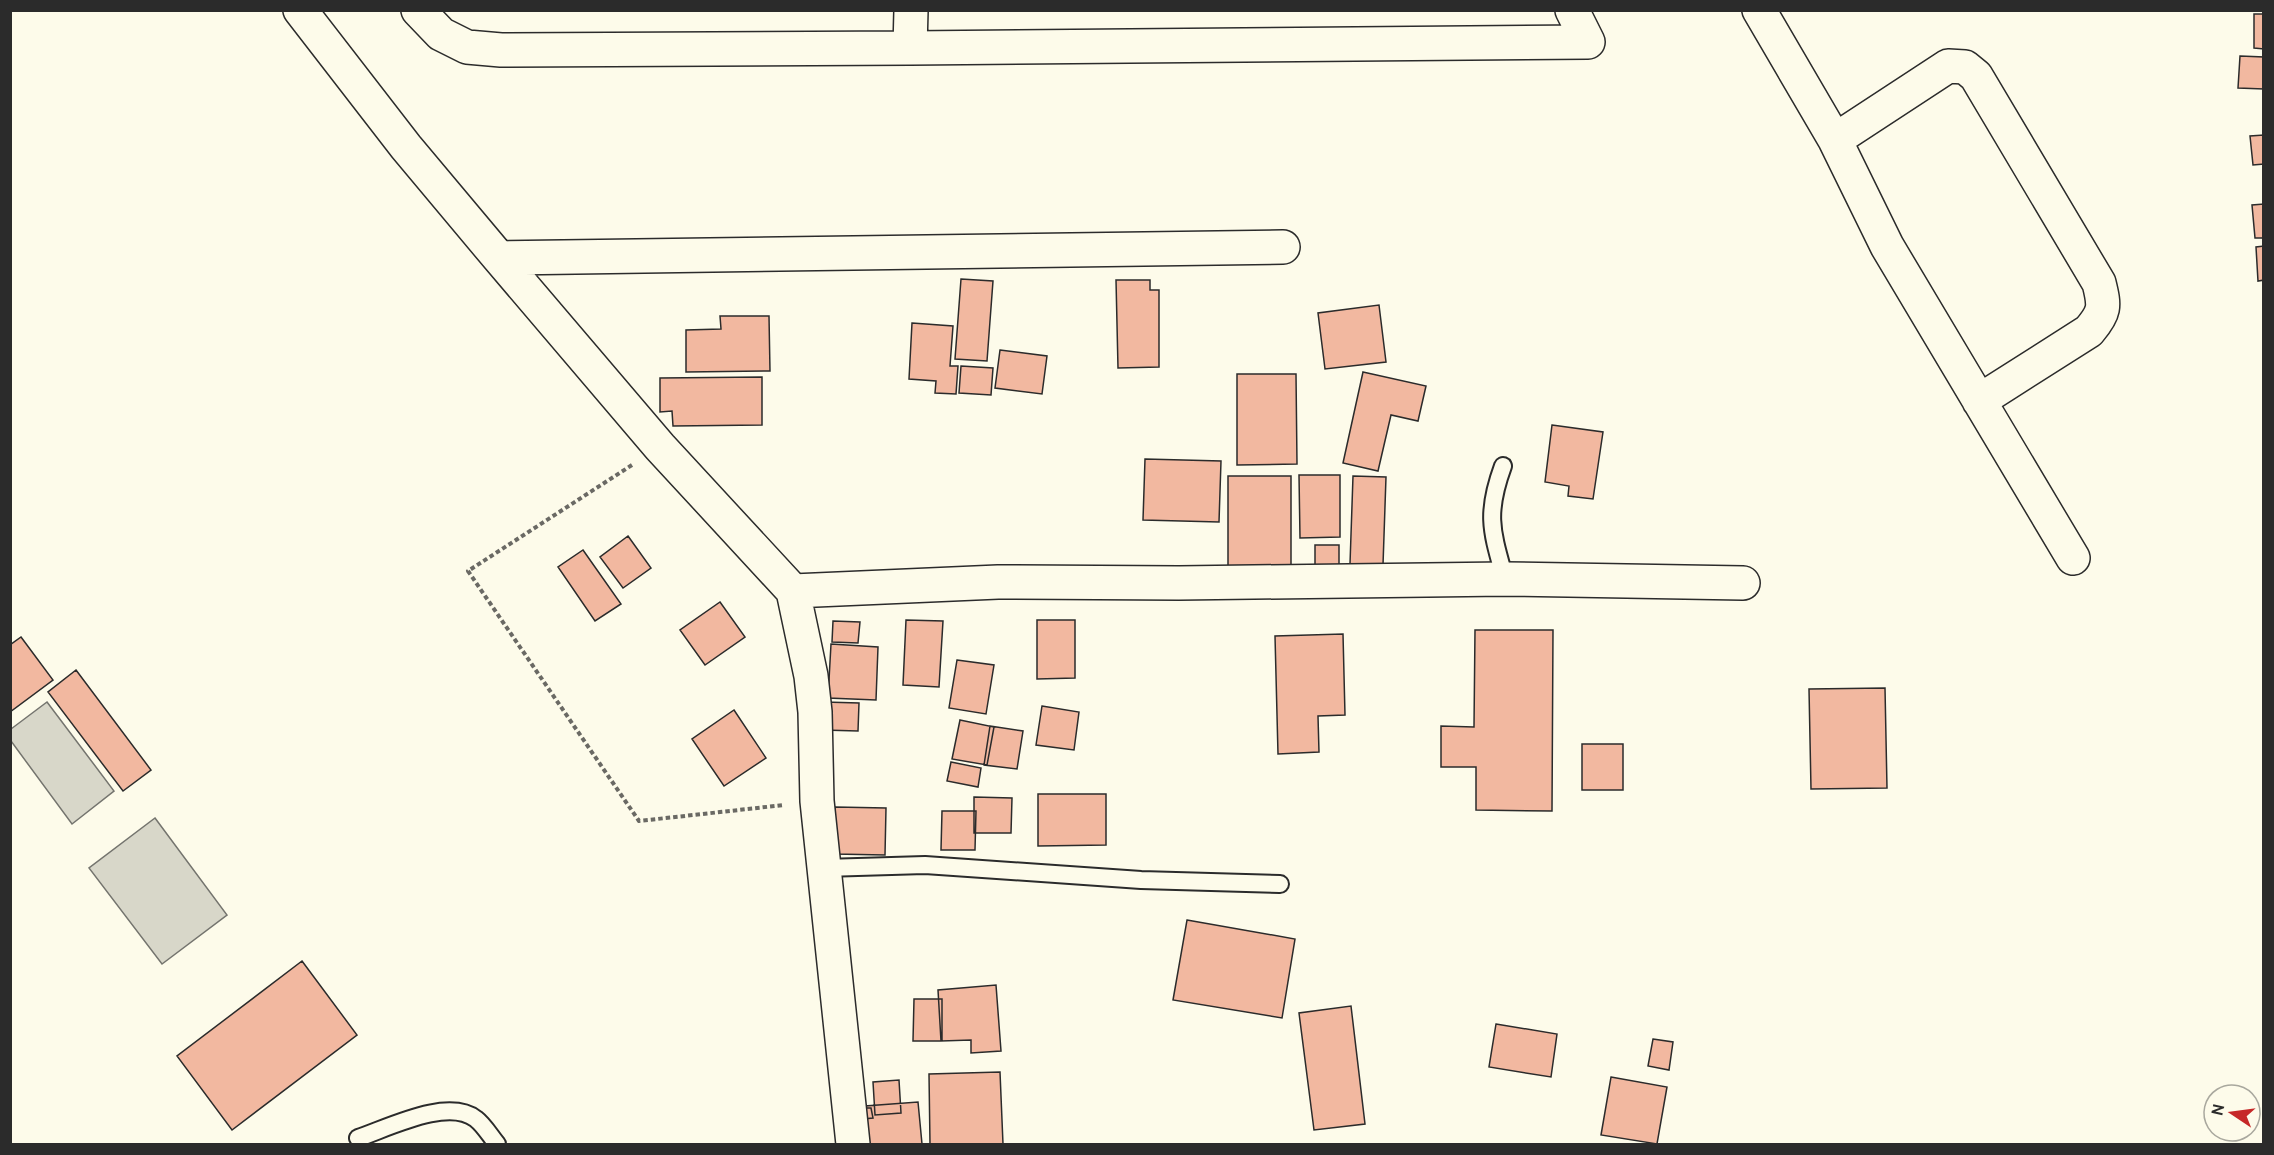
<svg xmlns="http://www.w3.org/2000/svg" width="2274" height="1155" font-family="Cabin,sans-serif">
  <rect width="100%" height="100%" fill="#fdfbea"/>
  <path fill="#d8d7c9" stroke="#74746e" stroke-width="1.5" d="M47 702 114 791 72 824 11 741V729Z
    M155 818 227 915 162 964 89 868Z"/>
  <path fill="#f2b8a0" stroke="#2b2b2b" stroke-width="1.5" d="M2254 14H2264V49L2254 48Z
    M2240 56 2264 57V89L2238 88Z
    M2264 135V164L2253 165 2250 136Z
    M2264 204V238H2255L2252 205Z
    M2264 246V280L2258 281 2256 247Z
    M961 279 993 281 987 361 955 359Z
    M1116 280H1150V290H1159V367L1118 368Z
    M1379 305 1386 362 1325 369 1318 313Z
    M720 316H769L770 371 686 372V330L721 329Z
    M912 323 953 326 950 366H958L956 394 935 393 936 381 909 379Z
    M1000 350 1047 356 1042 394 995 388Z
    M961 366 993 368 991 395 959 393Z
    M1363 372 1426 386 1418 421 1391 415 1378 471 1343 463Z
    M1237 374H1296L1297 464 1237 465Z
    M762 377V425L673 426 672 411 660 412V378Z
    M1552 425 1603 432 1593 499 1568 496 1569 486 1545 482Z
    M1145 459 1221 461 1219 522 1143 520Z
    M1299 475H1340V537L1300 538Z
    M1228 476H1291V573H1228Z
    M1353 476 1386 477 1383 565 1350 564Z
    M628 536 651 568 623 588 600 557Z
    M1315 545H1339V576L1315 577Z
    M583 550 621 604 595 621 558 567Z
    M720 602 745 637 705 665 680 630Z
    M906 620 943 621 939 687 903 685Z
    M1037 620H1075V678L1037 679Z
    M833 621 860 622 858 643 832 642Z
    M1475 630H1553L1552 811 1476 810V767H1441V726L1474 727Z
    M1343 634 1345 715 1318 716 1319 752 1278 754 1275 636Z
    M21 637 53 680 10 712V645Z
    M831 644 878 647 876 700 828 698Z
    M957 660 994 665 986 714 949 708Z
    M76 670 151 770 123 791 48 692Z
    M1885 688 1887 788 1811 789 1809 689Z
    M824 702 859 703 858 731 823 730Z
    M1042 706 1079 712 1074 750 1036 745Z
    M734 710 766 758 724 786 692 739Z
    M960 720 994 727 987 765 952 759Z
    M990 726 1023 731 1017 769 984 765Z
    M1582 744H1623V790H1582Z
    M951 762 981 768 978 787 947 781Z
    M1038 794H1106V845L1038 846Z
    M974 797 1012 798 1011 833H974Z
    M835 807 886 808 885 855 834 854Z
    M942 811H976L975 850H941Z
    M1187 920 1295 939 1282 1018 1173 1000Z
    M302 961 357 1035 232 1130 177 1056Z
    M996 985 1001 1051 971 1053V1040L941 1041 938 990Z
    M914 999H942V1041H913Z
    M1351 1006 1365 1124 1314 1130 1299 1013Z
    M1496 1024 1557 1034 1551 1077 1489 1067Z
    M1653 1039 1673 1042 1669 1070 1648 1066Z
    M1000 1072 1003 1144H930L929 1074Z
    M1611 1077 1667 1087 1657 1144 1601 1135Z
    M899 1080 901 1113 875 1115 873 1082Z
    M918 1102 922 1144H859L865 1106Z
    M862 1108H871L873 1118 863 1119Z"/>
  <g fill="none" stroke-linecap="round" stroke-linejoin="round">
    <defs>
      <path id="lane" d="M1503 466C1485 515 1492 532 1505 579
        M824 868 925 865 1141 880 1280 884
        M358 1138C388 1128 448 1097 476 1119 484 1125 491 1137 497 1144"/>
      <path id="street" d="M300 10 406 147 499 258 660 447 793 591 811 676 815 712 817 801 853 1144
        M418 10 441 34 467 47 501 50 910 48
        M911 10 910 48 1588 42 1572 10
        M1759 10 1835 140 1887 246 2073 558
        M1835 140 1948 66 1965 67 1976 76 2099 283C2105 307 2105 312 2089 331L1979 401
        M499 258 1283 247
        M793 591 998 582 1179 583 1505 579 1743 583"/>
    </defs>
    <use href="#lane" stroke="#2b2b2b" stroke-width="20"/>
    <use href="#street" stroke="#2b2b2b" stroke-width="36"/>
    <path stroke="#6a6964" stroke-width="4" stroke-dasharray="4.5 3" stroke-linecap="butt" d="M632 465 468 571 639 821 784 805"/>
    <use href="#lane" stroke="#fdfbea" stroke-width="16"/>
    <use href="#street" stroke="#fdfbea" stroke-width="33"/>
  </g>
  <rect width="2274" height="1155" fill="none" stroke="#2b2b2b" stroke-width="24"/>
  <g transform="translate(2232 1113) rotate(283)"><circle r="28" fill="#fdfbea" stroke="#a9a89e" stroke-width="1.5"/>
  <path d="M0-4.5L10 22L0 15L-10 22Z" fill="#c62828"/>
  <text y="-9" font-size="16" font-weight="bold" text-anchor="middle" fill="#2b2b2b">N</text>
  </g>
</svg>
